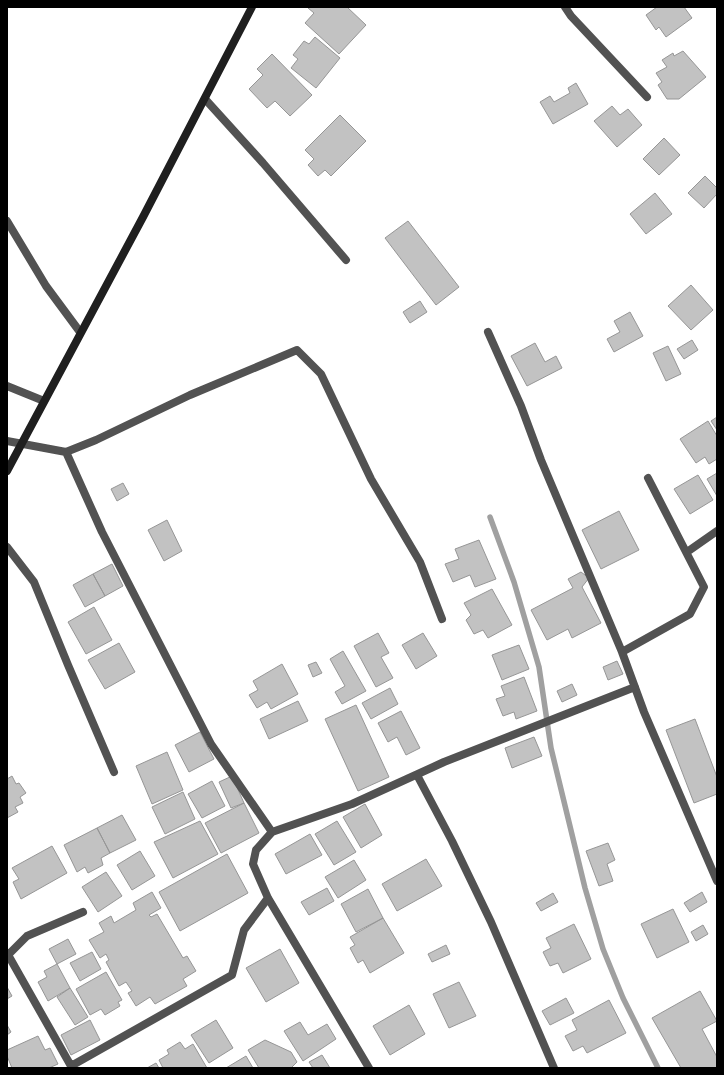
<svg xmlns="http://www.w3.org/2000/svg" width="724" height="1075" font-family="Quicksand,sans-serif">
  <rect width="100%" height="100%" fill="#fff"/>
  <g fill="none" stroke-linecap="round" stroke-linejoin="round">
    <path stroke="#a0a0a0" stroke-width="5.5" d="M490 517 514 582 539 667 551 748 585 888 603 949 623 998 658 1068"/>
  </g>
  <path fill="#c2c2c2" stroke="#969696" d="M310 7H347L366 25 339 54 305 23 314 13 308 8Z
    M657 7H684L692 18 666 37 659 27 656 30 646 15Z
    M315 37 340 58 316 88 291 68 298 59 293 55 304 41 309 44Z
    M683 51 706 77 679 99H667L658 85 662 82 656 73 667 67 662 60 673 53 674 56Z
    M272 54 312 95 290 116 275 101 267 108 249 89 263 75 257 69Z
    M576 83 588 104 553 124 540 102 550 96 554 102 570 93 568 88Z
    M612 106 620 115 628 109 642 125 617 147 594 121Z
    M340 115 366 141 331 176 325 170 318 176 308 165 314 159 305 150Z
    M664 138 680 155 659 175 643 159Z
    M705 176 717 188V194L704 208 688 193Z
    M655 193 672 214 646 234 630 214Z
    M408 221 459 287 436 305 385 238Z
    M691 285 713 310 691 330 668 306Z
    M420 301 427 312 410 323 403 312Z
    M630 312 643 336 614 352 607 339 620 332 614 321Z
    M692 340 698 350 684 359 677 349Z
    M535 343 545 362 556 356 562 368 527 386 511 356Z
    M668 346 681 374 666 381 653 353Z
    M717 417V430L711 421Z
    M708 421 717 436V459L709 464 705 457 696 463 680 439Z
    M717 473V496L707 479Z
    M698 475 713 500 690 514 674 489Z
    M123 483 129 494 117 501 111 489Z
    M619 511 639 550 601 569 582 530Z
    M167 520 182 551 164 561 148 530Z
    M479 540 496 579 475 587 470 575 453 582 445 564 459 559 455 549Z
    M112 564 123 586 105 596 93 574Z
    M581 572 589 578 582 587 601 623 572 638 568 629 547 640 531 610 573 588 568 579Z
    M93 574 105 596 85 607 73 585Z
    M492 589 512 625 488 638 483 630 474 634 466 620 471 615 464 603Z
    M94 607 112 640 86 654 68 622Z
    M378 633 389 653 381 657 393 678 376 687 354 646Z
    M423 633 437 656 416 669 402 645Z
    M119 643 135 672 105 689 88 660Z
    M519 645 529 669 502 680 492 655Z
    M343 651 366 691 342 704 335 692 345 686 330 659Z
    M617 661 623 674 608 680 603 667Z
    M316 662 322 673 313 677 308 665Z
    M282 664 298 694 271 709 267 702 257 708 249 695 258 690 253 681Z
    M524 677 537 711 516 719 514 712 503 716 496 699 505 696 501 686Z
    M572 684 577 695 562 702 557 691Z
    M390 688 398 704 371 719 362 703Z
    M298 701 308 721 269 739 260 719Z
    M356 705 389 777 358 791 325 719Z
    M401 711 420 748 406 755 397 737 388 742 378 723Z
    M695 719 717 777V794L694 803 666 730Z
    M200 732 214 759 189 772 175 745Z
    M534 737 542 756 512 768 505 748Z
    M167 752 183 790 152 804 136 766Z
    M12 776 16 784 19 783 26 793 20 797 23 803 15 807 18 812 7 818V779Z
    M232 776 244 803 231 808 219 782Z
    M212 781 225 806 202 818 188 794Z
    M183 792 195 819 165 834 152 807Z
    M244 803 259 833 221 853 205 823Z
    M365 804 382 835 361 848 343 817Z
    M122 815 136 840 110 853 97 828Z
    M200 821 218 854 173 878 154 842Z
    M337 821 356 852 334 865 315 834Z
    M97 828 110 853 101 858 103 865 88 873 85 867 77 872 64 845Z
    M310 834 322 855 286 874 275 854Z
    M608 843 615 860 607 864 613 881 599 886 586 851Z
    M52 846 67 873 21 899 13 882 19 879 12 868Z
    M140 851 155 876 132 890 117 865Z
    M227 854 248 893 180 931 159 892Z
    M426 859 442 886 397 911 382 884Z
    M354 860 366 880 338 898 325 877Z
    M106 872 122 896 98 912 82 887Z
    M327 888 334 901 309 915 301 902Z
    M368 889 383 918 356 932 341 904Z
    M152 892 161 908 149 915 151 917 157 914 183 958 187 956 196 971 183 979 187 986 155 1004 150 997 136 1006 128 993 132 991 126 982 119 986 106 962 109 960 106 954 100 958 89 940 104 932 99 923 111 916 114 923 136 910 133 903Z
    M702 892 707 902 690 912 684 903Z
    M553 893 558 902 541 911 536 903Z
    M673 909 689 942 657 958 641 924Z
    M383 918 404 953 370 973 363 960 358 963 350 948 355 945 350 937Z
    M574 924 591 959 563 973 558 963 550 966 543 952 551 948 546 938Z
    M703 925 708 934 696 941 691 932Z
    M68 939 76 954 57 964 49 949Z
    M446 945 450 954 432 962 428 954Z
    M280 949 299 983 266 1002 246 968Z
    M92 952 101 969 80 981 70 963Z
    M57 964 70 988 48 1001 38 982 47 977 44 971Z
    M106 972 122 1000 118 1002 120 1006 105 1015 101 1009 90 1015 76 989Z
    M459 982 476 1016 449 1028 433 994Z
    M7 987 12 996 7 999Z
    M70 988 88 1017 75 1025 57 997Z
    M700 991 717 1021 702 1029 717 1057V1068H681L652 1018Z
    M566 998 574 1013 550 1025 542 1011Z
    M609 1000 626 1033 587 1053 583 1046 573 1051 565 1036 577 1030 572 1020Z
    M409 1005 425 1034 390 1055 373 1026Z
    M90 1020 100 1040 71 1055 61 1035Z
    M216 1020 233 1048 209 1063 191 1035Z
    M300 1022 308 1035 327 1024 336 1039 303 1061 284 1031Z
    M7 1025 11 1032 7 1035Z
    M38 1036 45 1050 50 1048 58 1064 49 1068H12L7 1056V1050Z
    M265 1040 291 1052 297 1062 291 1068H259L248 1050Z
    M180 1042 185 1049 193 1044 207 1068H163L159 1060 169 1054 167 1050Z
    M322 1055 330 1068H313L309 1062Z
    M246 1056 253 1068H226Z
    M156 1063 159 1068H147Z"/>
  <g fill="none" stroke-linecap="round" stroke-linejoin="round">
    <path stroke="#525252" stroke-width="8" d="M8 955 27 936 83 912"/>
    <path stroke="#525252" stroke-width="8" d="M565 7 571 16 647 97
      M205 99 263 163 346 260
      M7 221 46 286 80 332
      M488 332 521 406 541 460 622 652 644 712 717 881
      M7 386 44 401
      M7 441 66 452 96 440 190 395 297 350 321 374 371 479 420 562 442 619
      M66 452 102 532 211 744 272 832
      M7 547 34 582 68 665 114 772
      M687 552 717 531
      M622 652 690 614 704 587 648 478
      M417 775 452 841 491 922 554 1068
      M7 953 71 1066 232 975 244 930 268 898
      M369 1068 268 898 253 864 256 850 272 832 352 804 444 762 635 687"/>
    <path stroke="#1f1f1f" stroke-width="8" d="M7 471 143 217 252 7"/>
  </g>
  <rect width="724" height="1075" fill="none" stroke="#000000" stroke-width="16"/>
</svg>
